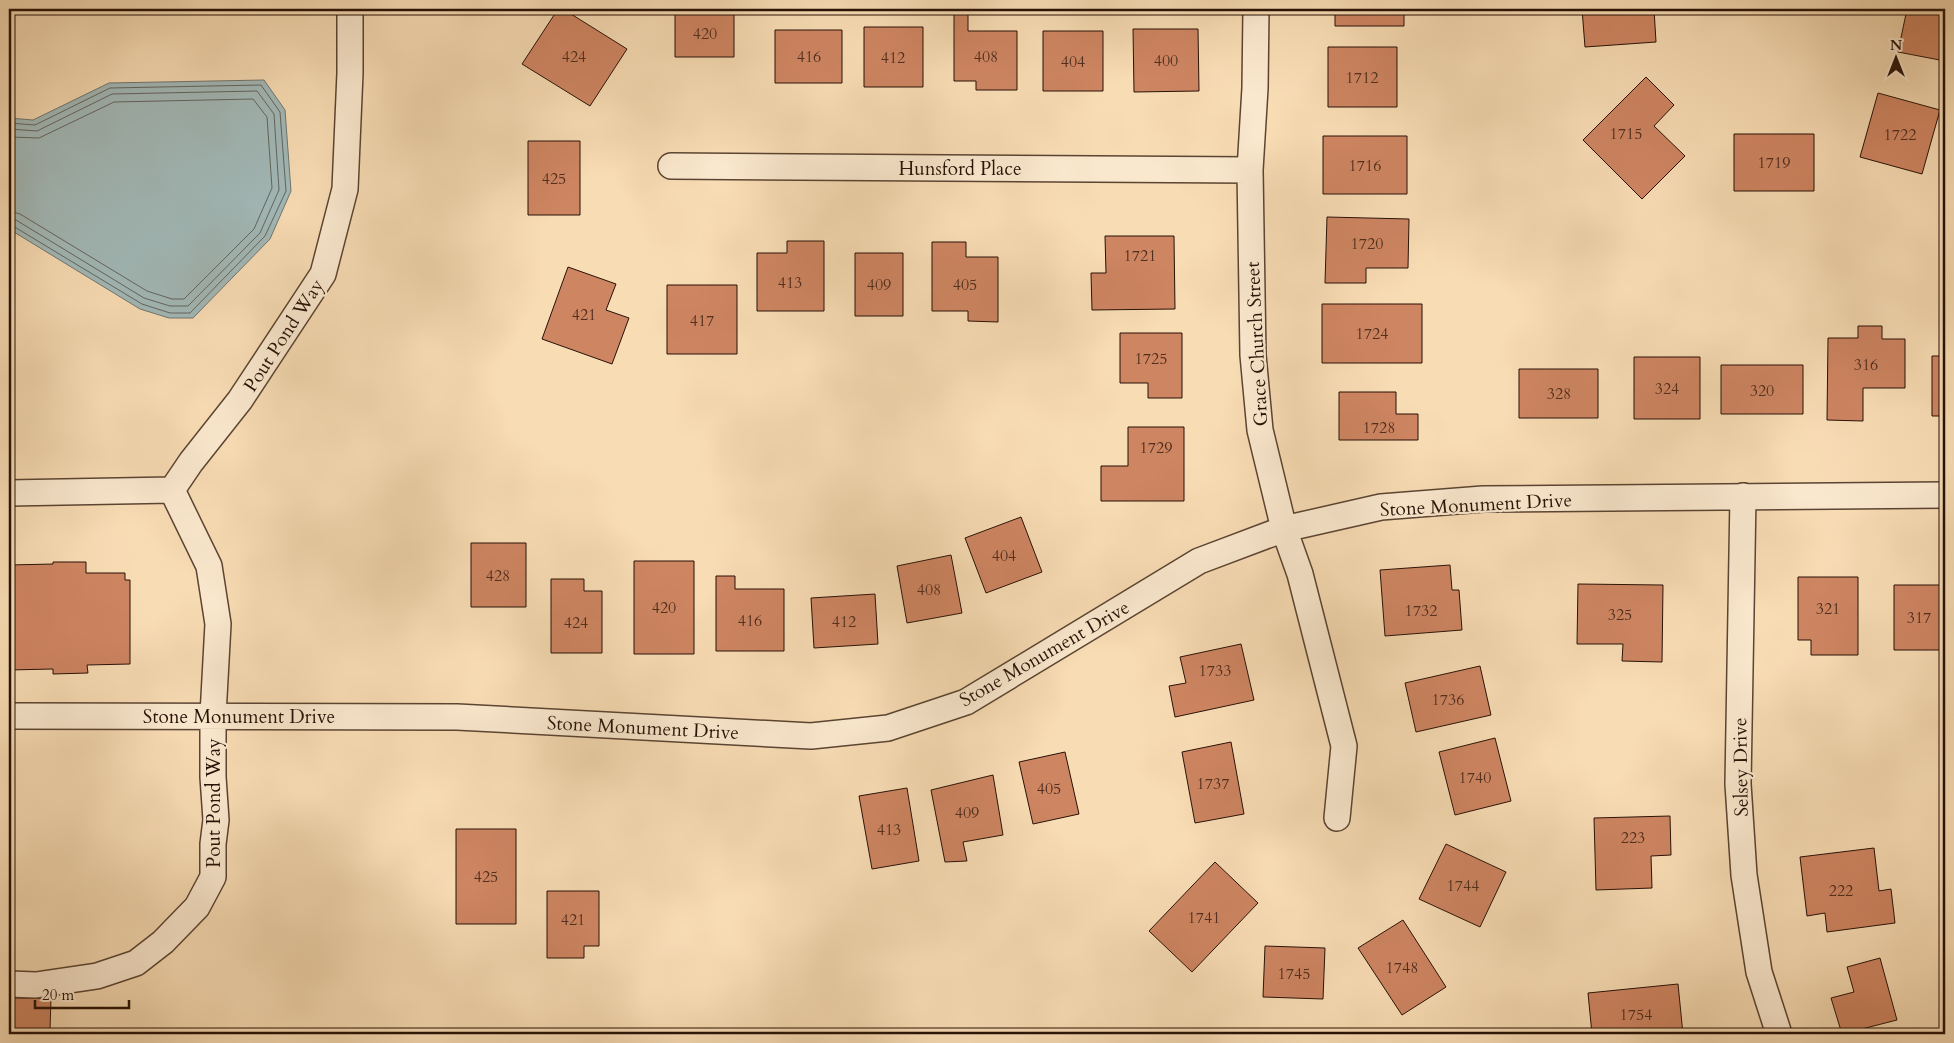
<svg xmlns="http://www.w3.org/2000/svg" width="1954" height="1043" font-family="Cardo,serif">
  <rect width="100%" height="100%" fill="#f8dcb4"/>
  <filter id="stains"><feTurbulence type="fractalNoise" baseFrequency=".004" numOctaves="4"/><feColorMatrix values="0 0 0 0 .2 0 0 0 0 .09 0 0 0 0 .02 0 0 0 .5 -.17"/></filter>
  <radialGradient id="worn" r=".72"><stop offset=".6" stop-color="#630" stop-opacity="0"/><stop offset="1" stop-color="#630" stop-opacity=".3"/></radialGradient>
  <path fill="#a2b9b8" stroke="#717671" d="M264 80 285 110 291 191 270 239 193 318H169L140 309 9 229V118L33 120 109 83Z"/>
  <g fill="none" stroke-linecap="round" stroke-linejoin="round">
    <path stroke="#646560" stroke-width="1" d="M9 123 35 125 110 88 261 85 280 112 286 191 265 236 190 313H170L142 304 13 226 9 225
      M9 129 37 131 112 94 257 91 274 114 279 190 260 233 188 306H170L144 298 16 220 9 219
      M9 137 39 138 114 102 253 99 267 117 272 188 254 229 184 299H172L147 291 20 214 9 211"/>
  </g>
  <path fill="#ce8562" stroke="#271107" d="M558 9H563L627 49 590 106 522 64Z
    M675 9H734V57H675Z
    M1335 9H1404V26H1335Z
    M1582 9H1654L1656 42 1585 47Z
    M1907 9H1945V61L1898 52Z
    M954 12H968V31H1017V90H976V81H954Z
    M864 27H923V87H864Z
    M1133 29H1198L1199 91 1134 92Z
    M775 30H842V83H775Z
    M1043 31H1103V91H1043Z
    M1328 47H1397V107H1328Z
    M1646 77 1674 105 1654 126 1685 156 1642 199 1583 140Z
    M1878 93 1940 110 1922 174 1860 157Z
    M1734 134H1814V191H1734Z
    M1323 136H1407V194H1323Z
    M528 141H580V215H528Z
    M1327 217 1409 219 1408 268H1366V283H1325Z
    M1105 236H1174L1175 309 1092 310 1091 273H1106Z
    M787 241H824V311H757V253H787Z
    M932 242H966V257H998V322L968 321V311H932Z
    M855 253H903V316H855Z
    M568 267 616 284 606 310 629 318 612 364 542 339Z
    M667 285H737V354H667Z
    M1322 304H1422V363H1322Z
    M1858 326H1882V339H1905V388H1863V421L1827 420 1828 338H1858Z
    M1120 333H1182V398H1148V383H1120Z
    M1932 356H1945V416H1932Z
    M1634 357H1700V419H1634Z
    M1721 365H1803V414H1721Z
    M1519 369H1598V418H1519Z
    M1339 392H1396V414H1418V440H1339Z
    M1128 427H1184V501H1101V466H1128Z
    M1021 517 1042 572 986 593 965 538Z
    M471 543H526V607H471Z
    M951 555 962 613 907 623 897 566Z
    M634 561H694V654H634Z
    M53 562H86V573H125V580H130V664L87 665 88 673 53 674V669L9 670V565L53 564Z
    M1450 565 1452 590H1459L1462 630 1385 636 1380 570Z
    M716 576H735V589H784V651H716Z
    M1798 577H1858V655H1811V640H1798Z
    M551 579H584V591H602V653H551Z
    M1578 584 1663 585 1662 662 1622 661 1623 644H1577Z
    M1894 585H1945V650H1894Z
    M875 594 878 644 814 648 811 598Z
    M1241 644 1254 700 1175 717 1169 686 1186 683 1180 657Z
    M1480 666 1491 715 1416 732 1405 683Z
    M1495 738 1511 801 1455 815 1439 752Z
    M1231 742 1244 814 1195 823 1182 752Z
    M1065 752 1079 814 1033 824 1019 762Z
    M993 775 1003 835 963 842 967 861 945 862 931 790Z
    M907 788 919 861 872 869 859 796Z
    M1670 816 1671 855 1651 856 1652 888 1596 890 1594 818Z
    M456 829H516V924H456Z
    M1446 844 1506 872 1480 927 1419 899Z
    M1874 848 1879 891 1891 889 1895 923 1827 932 1825 913 1807 916 1800 857Z
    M1215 862 1258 903 1192 972 1149 931Z
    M547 891H599V946H584V958H547Z
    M1403 920 1446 987 1402 1015 1358 948Z
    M1265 946 1325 948 1323 999 1263 997Z
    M1880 958 1897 1020 1842 1034 1831 998 1854 992 1847 967Z
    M1678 984 1683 1034H1592L1588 993Z
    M9 998H51L50 1030 9 1029Z"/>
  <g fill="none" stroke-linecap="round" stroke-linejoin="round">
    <defs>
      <path id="minor" d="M1256 9 1255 88 1250 170 1253 355 1260 430 1284 529 1300 574 1344 746 1337 818
        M671 166 1250 170
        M172 490 191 462 240 400 323 274 345 189 350 73V9
        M9 493 172 490
        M1743 496 1738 784 1744 875 1759 972 1779 1034
        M9 716 457 717 811 736 888 728 966 702 1199 561 1284 529 1381 507 1483 499 1945 495
        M9 984 36 985 97 976 136 963 163 942 197 907 213 877V844L216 820 213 777V715L218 624 209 566 172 490"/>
    </defs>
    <use href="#minor" stroke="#5b4432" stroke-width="28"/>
    <use href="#minor" stroke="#fae8ce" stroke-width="25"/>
  </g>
  <g text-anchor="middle" stroke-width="4.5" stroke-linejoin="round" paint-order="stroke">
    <g font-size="16" fill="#512e1e">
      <text x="705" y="39">420</text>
      <text x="574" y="62">424</text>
      <text x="809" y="62">416</text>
      <text x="986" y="62">408</text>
      <text x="893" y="63">412</text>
      <text x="1166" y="66">400</text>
      <text x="1073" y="67">404</text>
      <text x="1362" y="83">1712</text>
      <text x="1626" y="139">1715</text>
      <text x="1900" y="140">1722</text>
      <text x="1774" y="168">1719</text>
      <text x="1365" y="171">1716</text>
      <text x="554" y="184">425</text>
      <text x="1367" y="249">1720</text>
      <text x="1140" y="261">1721</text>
      <text x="790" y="288">413</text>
      <text x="879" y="290">409</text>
      <text x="965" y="290">405</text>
      <text x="584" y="320">421</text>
      <text x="702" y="326">417</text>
      <text x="1372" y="339">1724</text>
      <text x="1151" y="364">1725</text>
      <text x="1866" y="370">316</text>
      <text x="1667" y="394">324</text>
      <text x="1762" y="396">320</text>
      <text x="1559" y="399">328</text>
      <text x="1379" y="433">1728</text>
      <text x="1156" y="453">1729</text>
      <text x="1004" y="561">404</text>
      <text x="498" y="581">428</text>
      <text x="929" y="595">408</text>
      <text x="664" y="613">420</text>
      <text x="1828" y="614">321</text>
      <text x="1421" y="616">1732</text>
      <text x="1620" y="620">325</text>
      <text x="1919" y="623">317</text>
      <text x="750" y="626">416</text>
      <text x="844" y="627">412</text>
      <text x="576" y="628">424</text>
      <text x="1215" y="676">1733</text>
      <text x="1448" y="705">1736</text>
      <text x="1475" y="783">1740</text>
      <text x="1213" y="789">1737</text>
      <text x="1049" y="794">405</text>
      <text x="967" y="818">409</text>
      <text x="889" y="835">413</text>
      <text x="1633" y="843">223</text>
      <text x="486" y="882">425</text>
      <text x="1463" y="891">1744</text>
      <text x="1841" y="896">222</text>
      <text x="1204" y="923">1741</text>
      <text x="573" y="925">421</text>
      <text x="1402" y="973">1748</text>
      <text x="1294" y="979">1745</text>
      <text x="1636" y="1020">1754</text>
    </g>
    <g font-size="19" fill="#271107" stroke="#fae8ce">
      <text x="960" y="175">Hunsford Place</text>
      <text transform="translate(283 335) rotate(-57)" y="7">Pout Pond Way</text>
      <text transform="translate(1256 344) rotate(-93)" y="7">Grace Church Street</text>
      <text transform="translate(1476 504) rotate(-3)" y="7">Stone Monument Drive</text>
      <text transform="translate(1044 653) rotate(-30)" y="7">Stone Monument Drive</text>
      <text x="239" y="723">Stone Monument Drive</text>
      <text transform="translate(643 727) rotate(3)" y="7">Stone Monument Drive</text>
      <text transform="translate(1740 767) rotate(-91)" y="7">Selsey Drive</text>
      <text transform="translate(213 803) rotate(-90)" y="7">Pout Pond Way</text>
    </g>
  </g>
  <rect width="1954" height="1043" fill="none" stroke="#f8dcb4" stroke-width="30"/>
  <rect x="10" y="10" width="1934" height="1023" fill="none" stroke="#271107" stroke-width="2.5"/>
  <rect x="15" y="15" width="1924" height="1013" fill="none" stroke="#271107"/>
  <g transform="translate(1896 58)" stroke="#fae8ce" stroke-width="4" paint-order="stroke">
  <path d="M0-4L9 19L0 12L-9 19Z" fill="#271107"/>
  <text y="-8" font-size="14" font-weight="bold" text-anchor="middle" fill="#271107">N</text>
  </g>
  <path d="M35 1000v8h94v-8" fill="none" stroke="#271107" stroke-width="2.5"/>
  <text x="42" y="1000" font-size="15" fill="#271107" stroke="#fae8ce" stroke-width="4" paint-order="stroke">20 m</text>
  <rect width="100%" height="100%" filter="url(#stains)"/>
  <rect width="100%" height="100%" fill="url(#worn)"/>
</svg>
